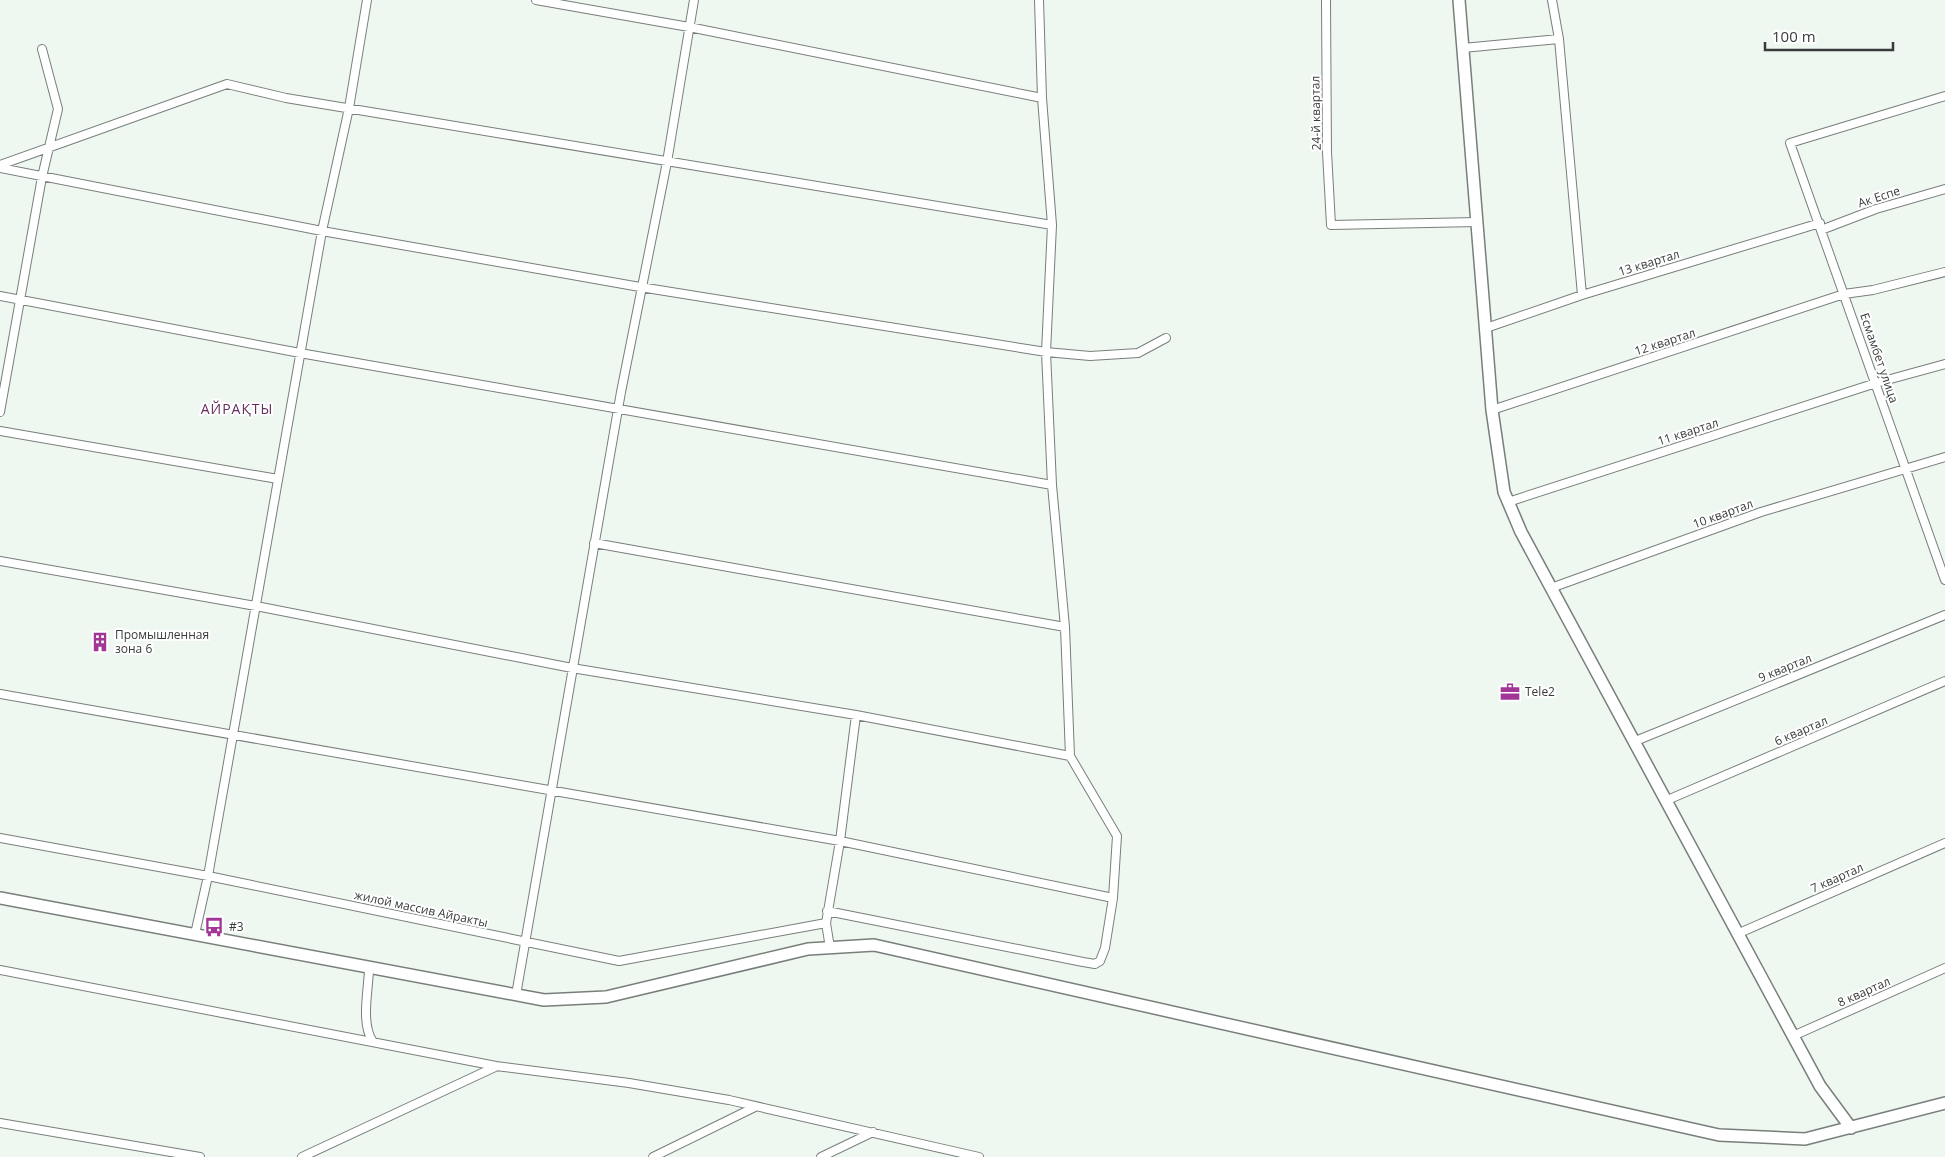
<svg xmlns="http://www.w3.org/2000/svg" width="1945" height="1157" font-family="'Open Sans',sans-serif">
  <rect width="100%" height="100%" fill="#eff7f1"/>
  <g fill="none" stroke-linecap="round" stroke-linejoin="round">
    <defs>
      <path id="street" d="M536 0 689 27 1042 98
        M1326 0 1327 152 1331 225 1477 222
        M1559 39 1582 295
        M1463 48 1559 39 1552 0
        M1945 96 1790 143 1945 580
        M0 165 227 84 286 98 1052 225
        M0 168 322 231 640 287 1046 352 1090 356 1138 353 1166 338
        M1821 230 1876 209 1945 189
        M0 296 300 353 1052 485
        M1486 328 1582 295 1820 223
        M1492 410 1844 294 1873 290 1945 272
        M0 412 42 177 58 109 42 49
        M0 431 278 479
        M1508 502 1876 383 1945 364
        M594 543 1065 627
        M0 561 256 606 572 668 856 715 1070 756
        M1551 588 1761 512 1945 457
        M0 694 840 841 1113 898
        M1633 742 1945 615
        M1665 801 1945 681
        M0 838 208 876 619 961 826 923 840 841 856 715
        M827 911 1083 962 1095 964 1100 961 1105 948 1113 898 1117 836 1070 756 1065 627 1052 485 1046 352 1052 225 1042 98 1039 0
        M826 923 830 948
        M195 934 208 876 322 231 349 108 367 0
        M1737 934 1945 843
        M369 967C369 989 360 1023 373 1042
        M0 970 496 1066 629 1083 729 1100 979 1157
        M516 995 621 392 667 162 694 0
        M1793 1036 1945 968
        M0 1123 200 1157
        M302 1157 495 1067
        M653 1157 755 1107
        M821 1157 873 1132"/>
      <path id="secondary" d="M1459 0 1492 410 1504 492 1521 532 1820 1086 1851 1128
        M0 898 544 1000 606 997 808 949 874 945 1719 1135 1805 1139 1945 1103"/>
    </defs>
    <use href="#street" stroke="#787f7a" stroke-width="10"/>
    <use href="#secondary" stroke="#787f7a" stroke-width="14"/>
    <use href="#street" stroke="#fff" stroke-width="8"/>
    <use href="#secondary" stroke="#fff" stroke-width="11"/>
  </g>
  <defs>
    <symbol id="building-bare" viewBox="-9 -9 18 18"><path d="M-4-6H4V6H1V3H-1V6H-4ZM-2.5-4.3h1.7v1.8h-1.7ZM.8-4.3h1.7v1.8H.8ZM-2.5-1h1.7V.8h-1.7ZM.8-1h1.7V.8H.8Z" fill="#a13697" stroke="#fff" stroke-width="2.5" paint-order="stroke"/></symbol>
    <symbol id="office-bare" viewBox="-9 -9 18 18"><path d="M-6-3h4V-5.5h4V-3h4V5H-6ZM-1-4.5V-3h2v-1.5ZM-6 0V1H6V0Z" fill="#a13697" stroke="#fff" stroke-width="2.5" paint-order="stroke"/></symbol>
    <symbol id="bus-bare" viewBox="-9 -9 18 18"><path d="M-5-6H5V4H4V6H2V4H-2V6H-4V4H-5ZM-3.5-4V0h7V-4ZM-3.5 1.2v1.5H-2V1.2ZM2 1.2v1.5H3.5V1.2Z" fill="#a13697" stroke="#fff" stroke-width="2.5" paint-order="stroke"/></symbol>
  </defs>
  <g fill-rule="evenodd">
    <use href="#building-bare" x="86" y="628" width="28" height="28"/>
    <use href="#office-bare" x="1496" y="678" width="28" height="28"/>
    <use href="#bus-bare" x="200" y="913" width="28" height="28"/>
  </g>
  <g text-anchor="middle" stroke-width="4" stroke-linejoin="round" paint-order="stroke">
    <g font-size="12" fill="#383b39" stroke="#fff">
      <text transform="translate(1316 113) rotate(-91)" y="4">24-й квартал</text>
      <text transform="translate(1879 197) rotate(-18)" y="4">Ак Еспе</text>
      <text transform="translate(1649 263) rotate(-17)" y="4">13 квартал</text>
      <text transform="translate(1665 342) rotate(-18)" y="4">12 квартал</text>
      <text transform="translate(1879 358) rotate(71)" y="4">Есмамбет улица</text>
      <text transform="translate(1688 432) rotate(-18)" y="4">11 квартал</text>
      <text transform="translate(1723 514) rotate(-20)" y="4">10 квартал</text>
      <text transform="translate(1785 668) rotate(-22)" y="4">9 квартал</text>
      <text transform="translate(1801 731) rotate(-23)" y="4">6 квартал</text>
      <text transform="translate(1837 878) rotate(-24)" y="4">7 квартал</text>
      <text transform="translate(421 909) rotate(12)" y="4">жилой массив Айракты</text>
      <text transform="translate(1864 992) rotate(-24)" y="4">8 квартал</text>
    </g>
    <g font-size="12" fill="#383b39" stroke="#fff" text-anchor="start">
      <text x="115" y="639">Промышленная<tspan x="115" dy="14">зона 6</tspan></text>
      <text x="1525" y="696">Tele2</text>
      <text x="229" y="931">#3</text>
    </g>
    <g font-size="14" letter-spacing="1" fill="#642f5e" stroke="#fff">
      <text x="237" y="414">АЙРАҚТЫ</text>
    </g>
  </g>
  <path d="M1765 42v8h128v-8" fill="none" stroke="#383b39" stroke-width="2.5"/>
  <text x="1772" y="42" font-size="15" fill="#383b39" stroke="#ffffff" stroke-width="4" paint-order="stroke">100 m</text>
</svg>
